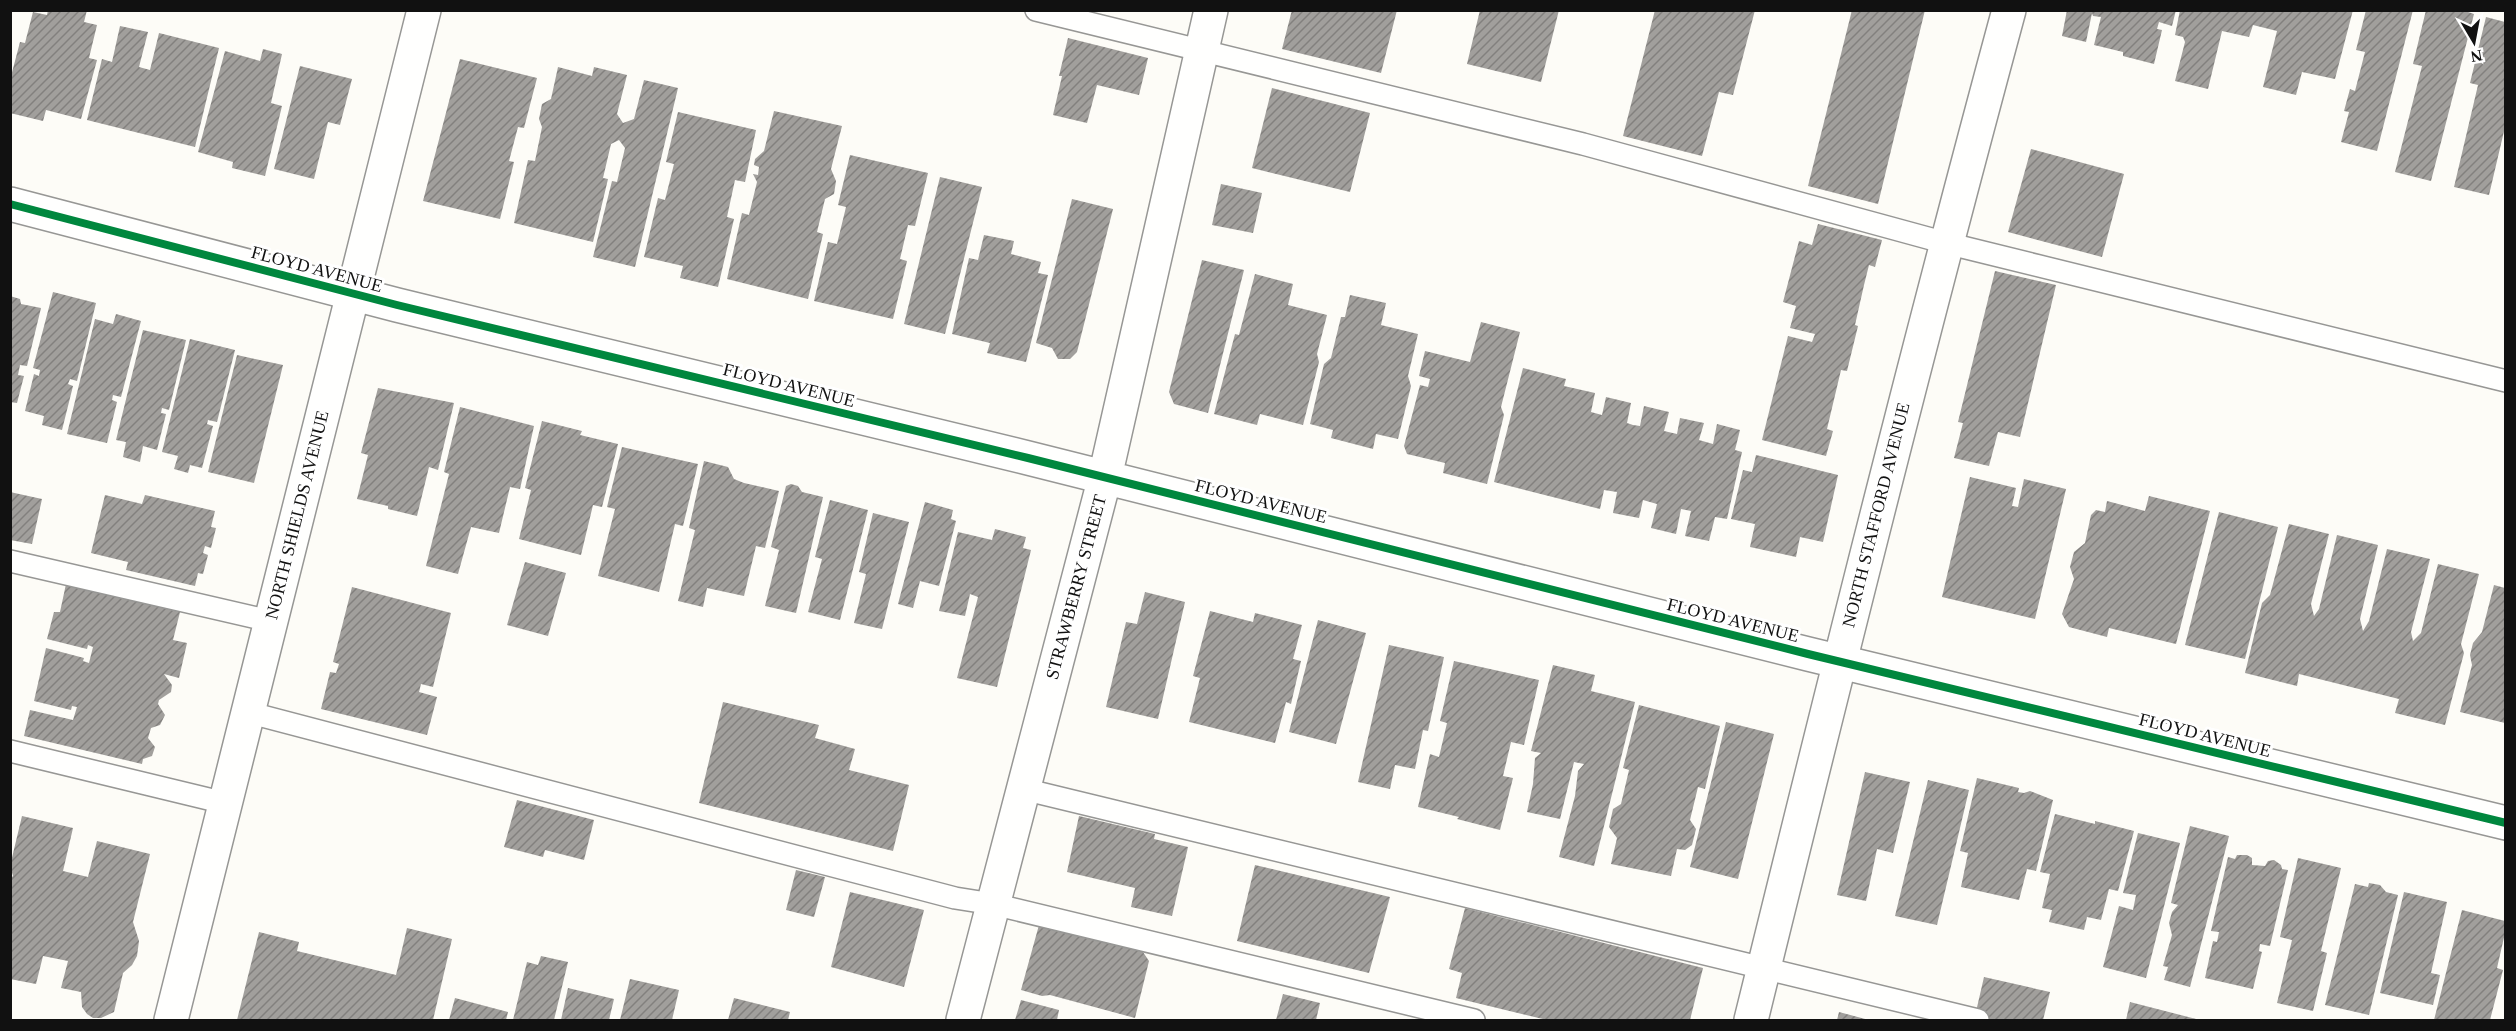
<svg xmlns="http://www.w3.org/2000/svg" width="2516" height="1031" font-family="'Times New Roman',serif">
  <defs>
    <pattern id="building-hatch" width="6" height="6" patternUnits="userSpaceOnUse" patternTransform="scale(1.5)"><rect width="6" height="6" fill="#a19f9c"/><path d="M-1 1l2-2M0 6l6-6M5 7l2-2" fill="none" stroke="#82807e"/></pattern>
  </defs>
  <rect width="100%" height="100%" fill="#fdfcf7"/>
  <path fill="url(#building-hatch)" d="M48 10H87L84 22 97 25 89 58 97 60 81 119 46 110 43 121 10 113V80L20 42 25 43 33 12 47 15Z
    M1292 10H1397L1381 73 1282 49Z
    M1480 10H1559L1541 82 1467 64Z
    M1655 10H1755L1733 95 1719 92 1702 156 1623 136Z
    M1852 10H1925L1878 204 1808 186Z
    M2067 10H2176L2172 26 2159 22 2157 29 2162 30 2154 64 2123 56V52L2094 45 2101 17 2093 16 2092 13 2086 42 2062 36Z
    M2180 10H2353L2335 79 2302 72 2296 95 2263 87 2277 31 2253 25 2249 37 2222 31 2208 89 2175 81 2185 42 2183 37 2175 35Z
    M2366 10H2413L2377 151 2341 142 2349 112 2344 111 2350 89 2355 91 2365 52 2356 50Z
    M2426 10H2462L2474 14 2431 181 2395 172 2422 66 2413 64Z
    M2486 17 2505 22V127L2489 195 2454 187 2478 85 2470 83Z
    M120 26 148 32 139 67 150 70 159 33 219 48 195 147 87 120 102 59 112 62Z
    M1068 38 1148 58 1139 95 1097 85 1087 123 1053 115 1062 76H1059Z
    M263 49 282 54 271 103 282 106 265 176 232 168 233 162 198 152 225 51 260 61Z
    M460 59 537 78 524 128 518 127 509 161 514 162 500 219 423 201Z
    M300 66 352 79 340 125 328 122 314 179 274 169Z
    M558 67 592 76 594 67 627 75 617 114 623 123 634 119 644 80 678 88 635 267 593 257 612 181 617 182 625 148 619 140 611 144 603 178 608 179 593 242 514 223 528 160 535 161 542 127 539 119 542 104 551 99Z
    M1272 88 1370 113 1350 192 1252 168Z
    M774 111 842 126 831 169 836 181 834 194 825 199 817 232 823 234 808 299 727 279 742 213 749 215 757 182 753 174 758 175 759 167 754 165 755 159 764 151Z
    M678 112 756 130 745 182 735 180 727 217 734 219 718 287 680 278 683 266 644 257 658 198 665 200 674 164 666 162Z
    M2031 149 2124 174 2102 257 2008 232Z
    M850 155 928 173 915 226 908 225 900 259 907 261 893 319 814 301 828 242 837 244 846 207 838 205Z
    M940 177 982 187 945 334 904 324Z
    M1221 184 1262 193 1253 233 1212 225Z
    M1072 199 1113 209 1077 352 1070 359H1058L1052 348 1036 343Z
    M1818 224 1882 240 1875 267 1869 265 1864 285 1855 325 1858 326 1847 371 1841 370 1827 429 1833 431 1826 456 1762 440 1788 336 1812 342 1815 334 1790 328 1796 306 1783 302 1799 241 1812 245Z
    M984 235 1014 241 1011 254 1041 262 1038 273 1048 275 1026 362 987 353 990 343 952 334 969 258 978 260Z
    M1202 260 1244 270 1208 413 1174 404 1169 392Z
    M1995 271 2056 285 2020 437 1998 432 1989 466 1954 458 1963 423 1958 422Z
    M1255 274 1293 284 1288 305 1327 315 1317 354 1319 362 1303 425 1260 414 1257 425 1214 414 1235 334 1239 335Z
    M53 292 96 303 77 381 70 379 68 384 73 386 62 430 42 425 44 416 25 411 34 374 39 376 40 370 33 368Z
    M1350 295 1386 303 1381 325 1418 334 1408 376 1411 386 1398 439 1376 434 1373 449 1331 438 1333 430 1310 424 1324 364 1331 358 1341 317H1345Z
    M10 296 20 299 21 304 41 308 27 366 20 365 18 375 24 376 17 403 10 402Z
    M116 314 141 321 121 397 113 395 112 400 117 402 107 443 67 434 95 319 113 324Z
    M1481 322 1520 332 1501 407 1504 415 1487 484 1443 473 1445 463 1407 454 1404 446 1420 385 1428 387 1430 379 1419 376 1425 351 1470 362Z
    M143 330 186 340 169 410 162 408 161 413 166 414 157 450 143 446 140 462 123 457 126 442 116 440Z
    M190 339 235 350 217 422 208 420 207 424 213 426 202 468 190 465 188 473 174 469 178 456 162 452Z
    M237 355 283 365 254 483 208 472Z
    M1523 368 1566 379 1564 386 1595 393 1591 412 1602 415 1606 397 1631 403 1627 423 1633 425 1640 426 1644 406 1669 412 1664 431 1677 434 1680 418 1704 423 1699 440 1713 444 1717 424 1740 430 1735 450 1742 452 1727 519 1715 517 1709 541 1685 536 1691 511 1681 509 1676 534 1651 528 1657 504 1643 500 1639 518 1613 513 1617 492 1604 490 1600 509 1494 482Z
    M378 388 454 403 438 470 429 467 417 516 388 509V506L357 499 368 455 361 453Z
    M460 407 534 426 520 489 510 487 499 533 471 527 458 574 426 566 449 474 444 472Z
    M542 421 582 431 580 435 618 444 602 507 593 505 581 555 519 539 531 490 525 488Z
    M622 447 698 464 683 526 675 524 659 592 598 576 615 509 607 507Z
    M1756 455 1838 475 1823 542 1800 537 1796 557 1750 547 1755 524 1731 519 1743 470 1752 472Z
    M704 461 728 467 734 479 744 483 779 491 765 548 756 546 744 596 707 588 703 607 678 601 695 530 689 528Z
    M1970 477 2016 488 2012 506 2018 507 2024 479 2066 489 2035 619 1942 597Z
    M791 484 798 486 802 492 823 497 796 613 765 606 779 550 771 547 786 486Z
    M10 492 42 499 32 544 10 540Z
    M105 495 142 504 145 495 215 511 211 527 216 528 211 548 205 546 203 553 208 555 203 574 198 573 195 586 126 570 128 562 91 553Z
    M2149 496 2210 511 2176 644 2109 628 2107 637 2069 627 2062 614 2074 579 2070 567 2074 552 2085 543 2091 515 2096 510 2105 512 2107 501 2145 511Z
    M830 500 868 510 840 620 808 612 822 559 815 557Z
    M925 502 953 510 951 519 956 521 939 586 920 581 913 608 898 604Z
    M2219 512 2278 527 2245 659 2185 645Z
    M873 513 909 522 882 629 854 623 866 574 859 572Z
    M2289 524 2329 534 2311 604 2314 616 2319 609 2337 535 2378 545 2360 619 2363 631 2369 621 2387 549 2430 559 2411 632 2413 641 2421 633 2438 564 2479 574 2461 644 2464 653 2445 725 2395 713 2399 699 2299 674 2297 686 2245 673 2262 603 2270 595Z
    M995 529 1026 537 1023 548 1031 550 997 687 957 678 978 597 970 594 965 616 939 611 958 532 992 540Z
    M525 562 566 573 548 636 507 625Z
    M66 584 180 612 173 640 187 643 179 678 164 674 172 685 171 692 159 700 158 704 165 715 160 725 151 728 148 738 155 747 152 756 143 759 142 764 24 736 30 710 73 720 77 707 72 706 71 710 34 701 46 648 84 658 83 661 89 663 93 647 88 645 87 649 47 639 54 612H60Z
    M2494 585 2505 588V723L2460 712 2472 665 2470 655 2473 643 2482 632Z
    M352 587 451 613 433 687 421 684 419 692 437 697 427 735 321 709 330 672 336 673 339 664 333 662Z
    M1145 592 1185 602 1158 719 1106 707 1126 622 1137 624Z
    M1210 611 1253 622 1255 613 1302 625 1293 659 1301 661 1291 704 1286 702 1275 743 1189 722 1200 678 1193 676Z
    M1318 620 1366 633 1336 744 1289 732Z
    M1389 645 1444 657 1428 731 1423 730 1415 769 1395 765 1390 789 1358 782Z
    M1454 661 1539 680 1524 745 1511 742 1503 776 1513 778 1500 830 1457 819 1459 817 1418 807 1430 754 1439 757 1447 723 1440 721Z
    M1553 665 1595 675 1591 691 1635 702 1594 866 1559 857 1575 796 1578 771 1584 764 1574 762 1560 819 1527 812 1533 784 1535 758 1541 753 1531 751Z
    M723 702 819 725 815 738 855 749 849 770 909 785 893 851 699 803Z
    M1639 705 1720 726 1705 789 1698 787 1690 820 1696 829 1692 845 1685 850 1677 849 1671 876 1611 864 1617 838 1609 827 1613 809 1621 804 1629 770 1623 768Z
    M1726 722 1774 734 1738 879 1690 867Z
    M1865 772 1910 782 1893 853 1877 849 1866 901 1837 895Z
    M1977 778 2019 788 2018 792 2024 793 2030 791 2053 800 2036 871 2027 869 2019 900 1961 887 1968 853 1960 851Z
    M1928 780 1969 790 1937 925 1895 916Z
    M517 800 594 820 584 860 545 850 543 857 504 847Z
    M2055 814 2095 824V821L2134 831 2118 891 2109 889 2101 920 2087 917 2084 930 2049 922 2052 910 2042 908 2050 874 2040 872Z
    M22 816 73 828 63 871 88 877 97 841 150 854 133 922 139 941 137 956 132 965 123 973 114 1012 101 1018H93L87 1014 82 1007 81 992 61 988 68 961 43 956 36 984 10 979V879L13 876 10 866Z
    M1079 816 1155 834 1154 839 1188 847 1172 916 1131 907 1135 888 1067 872Z
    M2190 826 2229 836 2190 987 2164 980 2168 967 2163 966 2172 935 2169 923 2172 912 2178 905 2171 903Z
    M2138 833 2180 843 2146 978 2103 967 2119 906 2133 910 2136 895 2123 893Z
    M2237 855H2247L2252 858V865L2265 866 2268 861 2274 860 2281 865 2282 869 2288 870 2270 946 2260 944 2259 951 2262 952 2253 989 2205 978 2213 941 2217 942 2219 932 2211 931 2228 857 2235 859Z
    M2298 858 2341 868 2321 951 2327 953 2313 1011 2277 1003 2292 940 2280 937Z
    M1255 865 1390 897 1369 973 1237 941Z
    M796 870 825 877 814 917 786 910Z
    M2369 883 2380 885 2386 892 2398 895 2369 1015 2325 1005 2355 884 2368 887Z
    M850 892 924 910 904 987 831 967Z
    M2404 892 2447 902 2431 973 2440 975 2433 1005 2380 993Z
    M1465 908 1703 968 1690 1020H1547L1456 998 1462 973 1449 969Z
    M2462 910 2505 921V933L2497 968 2503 970 2490 1020H2434Z
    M1039 925 1143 952 1149 961 1135 1018 1050 995 1042 996 1021 990Z
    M407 928 452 939 433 1020H237L259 932 299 942 297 951 396 975Z
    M541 956 568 962 554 1020H513L527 962 538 965Z
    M1984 977 2050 992 2043 1020H1995L1975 1016Z
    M630 979 679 990 672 1020H620Z
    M568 988 614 999 609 1020H561Z
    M1283 994 1320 1003 1316 1020H1276Z
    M455 998 508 1012 506 1020H449Z
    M734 998 790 1012 788 1020H728Z
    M1021 1000 1059 1010 1057 1020H1015Z
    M2130 1002 2200 1020H2126Z
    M1839 1012 1869 1020H1837Z"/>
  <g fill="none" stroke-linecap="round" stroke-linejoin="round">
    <defs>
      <path id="service" d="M1036 10 1583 144 1946 243 2506 381
        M10 561 270 621
        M247 712 955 898 993 904 1474 1020
        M10 751 225 803
        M1023 789 1978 1020"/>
      <path id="minor" d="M10 204 397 305 1028 458 1808 654 2506 823
        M171 1020 424 10
        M963 1020 1105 477 1211 10
        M1751 1020C1834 683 1918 346 2009 10"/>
    </defs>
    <use href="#service" stroke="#979795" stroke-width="24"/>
    <use href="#minor" stroke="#979795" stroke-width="36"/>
    <use href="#service" stroke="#fffffe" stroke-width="21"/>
    <use href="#minor" stroke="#fffffe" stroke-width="33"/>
    <defs>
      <path id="cycleway" d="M10 204 397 305 1028 458 1808 654 2506 823"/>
    </defs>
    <use href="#cycleway" stroke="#fff" stroke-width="11"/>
    <use href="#cycleway" stroke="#00873e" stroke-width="8"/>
  </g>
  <g text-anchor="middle" stroke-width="6" stroke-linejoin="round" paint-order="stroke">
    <g font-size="18" fill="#111" stroke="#fff">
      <text transform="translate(317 269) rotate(15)" y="6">FLOYD AVENUE</text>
      <text transform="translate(789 385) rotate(14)" y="6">FLOYD AVENUE</text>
      <text transform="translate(1261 501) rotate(14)" y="6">FLOYD AVENUE</text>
      <text transform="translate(297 515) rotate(-76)" y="6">NORTH SHIELDS AVENUE</text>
      <text transform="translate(1876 515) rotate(-76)" y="6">NORTH STAFFORD AVENUE</text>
      <text transform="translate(1076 587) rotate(-75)" y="6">STRAWBERRY STREET</text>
      <text transform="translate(1733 620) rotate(14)" y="6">FLOYD AVENUE</text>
      <text transform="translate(2205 735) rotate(14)" y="6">FLOYD AVENUE</text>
    </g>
  </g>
  <rect width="2516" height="1031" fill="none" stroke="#111111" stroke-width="24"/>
  <g transform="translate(2474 42) rotate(170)" stroke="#ffffff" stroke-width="4.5" paint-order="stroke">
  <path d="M0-4.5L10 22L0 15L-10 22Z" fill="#111111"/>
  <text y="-9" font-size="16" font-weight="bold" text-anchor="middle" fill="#111111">N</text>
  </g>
</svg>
